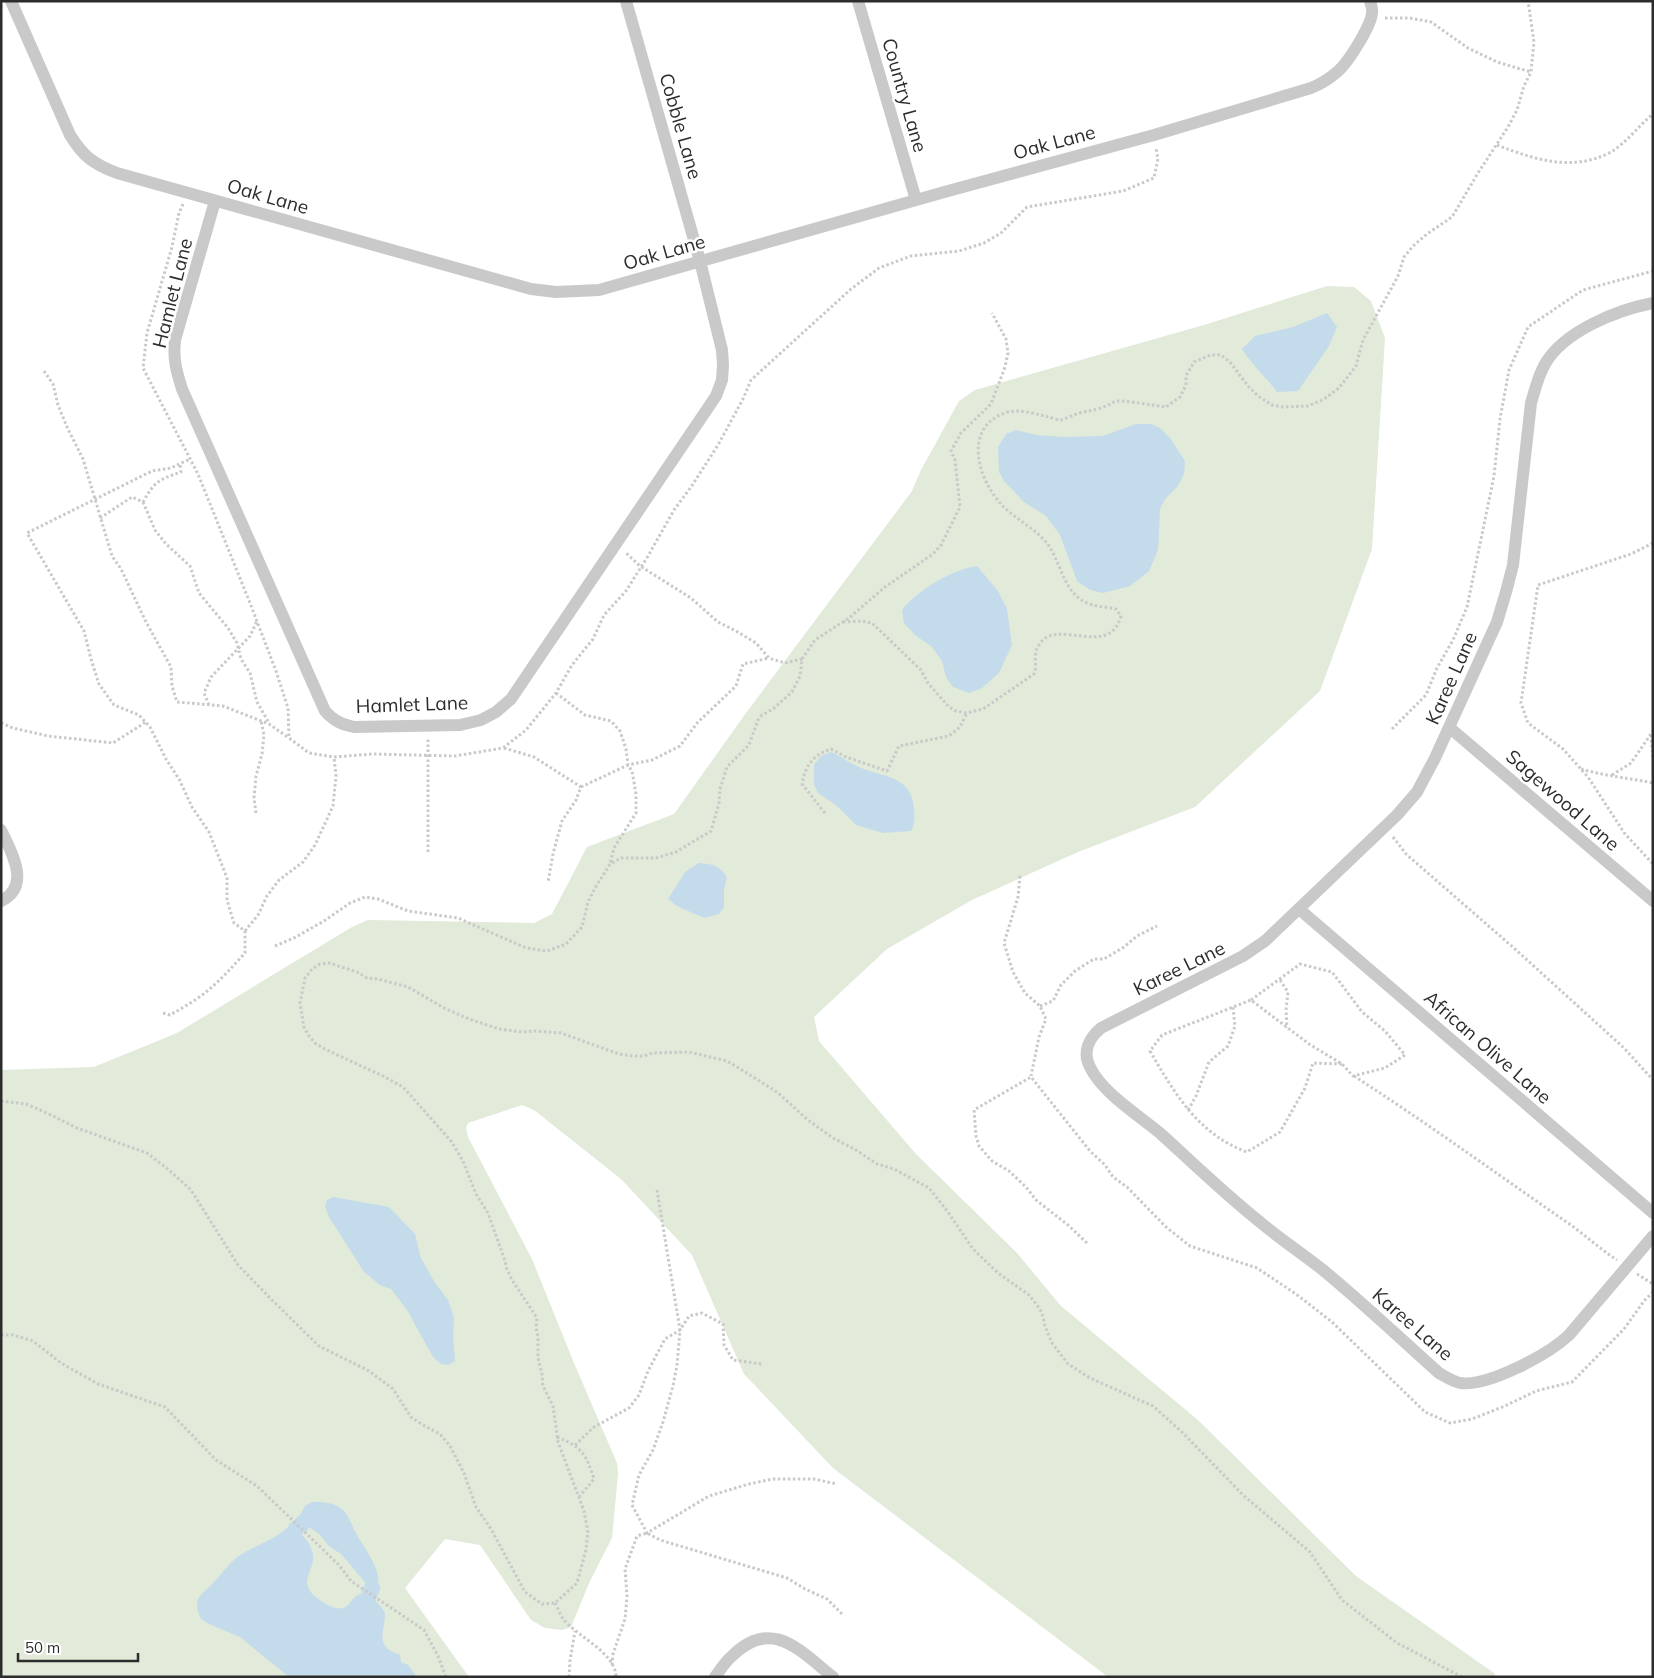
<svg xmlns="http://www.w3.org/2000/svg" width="1654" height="1678" font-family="Mulish,sans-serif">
  <rect width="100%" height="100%" fill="#fff"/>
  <path fill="#e2ead9" d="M1327 286 1354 287 1371 301 1385 338 1372 549 1320 691 1195 807 1078 852 972 900 887 949 814 1017 819 1041 916 1154 1017 1253 1061 1306 1198 1420 1356 1576 1494 1673 1496 1677H1108L833 1468 744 1374 692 1255 621 1179 534 1110 522 1105 468 1123 466 1128 468 1137 532 1259 574 1363 617 1463 618 1474 612 1538 590 1581 571 1627 562 1630 545 1628 531 1620 480 1545 445 1539 405 1588 469 1677H1V1070L94 1067 177 1033 352 927 368 920 534 923 552 914 587 847 674 814 746 713 912 491 921 470 959 401 975 390 1204 325Z"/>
  <path fill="#c4dbeb" d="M1327 313 1337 327 1329 346 1298 391 1277 392C1266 377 1252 365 1242 349L1255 336 1293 327Z
    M1136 424H1151L1160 428 1170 438 1185 461 1184 474 1178 486 1165 499 1160 509 1158 550 1149 571 1130 586 1103 593 1090 590 1077 581 1060 535 1046 516 1024 502 1004 481 999 472 998 447 1006 434 1016 430 1036 435 1064 437 1103 436Z
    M977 566 998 591 1007 609 1012 645 999 673 982 688 969 693 953 687 946 677 942 661 932 647 915 635 904 623 902 610C916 591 953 569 977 566Z
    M831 752C841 756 849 763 859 767 884 778 911 775 914 808 915 817 915 824 911 831L883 833 856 825 836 805 818 793 814 785V765L821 756Z
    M699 863C712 864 719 865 727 877L724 889V907L719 914 704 918 677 906 668 899 685 872Z
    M333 1197 389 1207 415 1234 421 1258 435 1283 448 1300 454 1318 453 1335 455 1361 448 1365 441 1364 433 1357 407 1310 391 1289 380 1285 364 1272 329 1217 325 1206 327 1200Z
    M312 1502C322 1502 334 1502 342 1509 348 1514 352 1526 356 1533 363 1547 386 1574 376 1591L369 1587 341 1554 330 1547 318 1533 307 1526 299 1517 305 1506Z
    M291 1524C300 1533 311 1541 313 1555 315 1571 297 1582 316 1597 323 1603 338 1613 347 1606 351 1603 353 1597 358 1595 368 1592 381 1605 385 1613 385 1634 373 1645 400 1655L401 1662 408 1665 417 1677H289L240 1637 209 1624 201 1619C192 1599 199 1597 212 1584 220 1576 227 1566 236 1558 254 1545 275 1541 291 1524Z"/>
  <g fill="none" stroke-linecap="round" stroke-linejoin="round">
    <path stroke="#c4dbeb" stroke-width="16" d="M296 1529 304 1522
      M368 1598 372 1588"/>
    <path stroke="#c9c9c9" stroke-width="3" stroke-dasharray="2.5 2.5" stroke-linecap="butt" d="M1385 18H1410L1431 22 1468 48 1497 62 1531 72
      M1497 145C1533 159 1571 172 1609 153 1626 144 1638 126 1653 114
      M183 204 179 213 172 247 147 333 143 368 198 474 250 603 276 671 288 708 289 738 309 753 334 757 372 754 455 756 503 748 526 730 556 693 572 665 593 639 604 615 626 591 648 556 674 510 691 487 718 445 743 399 751 380 851 289 879 268 911 256 959 251 984 243 1001 233 1027 207 1123 191 1154 178 1158 159 1156 148
      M44 371 53 384 58 405 67 427 83 459 112 556 121 569 146 622 171 667 172 686 177 702 223 706 269 724 289 738
      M143 502 155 530 166 544 190 566 199 593 228 628 237 643 241 659 250 673 257 702 269 723
      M100 518 132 497 143 502C155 481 158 480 181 472L180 464
      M1653 543 1631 554 1538 585 1521 703 1528 723 1563 749 1588 777 1625 834 1653 864
      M843 622 861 621 872 623 921 670 928 683 949 707 956 711 967 713 983 709 1034 674C1038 663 1032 655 1039 645 1055 616 1109 660 1121 616L1116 609C1108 607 1098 607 1090 604 1062 595 1062 560 1045 541 1033 527 1015 519 1002 505 977 479 962 425 1008 412 1021 409 1036 414 1049 417 1052 418 1057 420 1060 420 1064 420 1070 416 1074 415 1083 411 1094 411 1103 407 1108 406 1112 402 1117 401 1123 400 1157 406 1166 407L1180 397 1186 385V376L1194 362 1210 355H1221L1230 362 1248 386 1258 396 1272 405 1282 407 1308 406 1324 399 1339 388 1356 366 1363 340 1398 276 1404 257 1413 246 1427 234 1452 217 1478 173 1508 127 1517 110 1524 86 1531 72 1534 42 1528 1
      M802 659 815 640 849 618 885 587 933 554 941 545 960 507 955 460 951 451 961 433 991 404 1005 367 1008 353 1006 339 992 313
      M556 693 585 715 611 721 620 731 626 749 628 765 652 760 680 746 698 722 736 686 743 664 769 658
      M209 705 204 693 211 677 250 636 257 621
      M1 723 13 728 48 736 113 743 146 722
      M1392 729 1426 695 1437 668 1453 640 1467 607 1494 476 1500 419 1509 370 1528 327 1583 290 1653 271
      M1651 735 1653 759
      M504 748 534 757 581 787 576 800 562 821 553 854 548 882
      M1581 769C1605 776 1629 778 1653 783
      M1612 775 1631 763 1653 731
      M581 787 628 765 632 771 636 794V813L614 848 610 864
      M256 813 254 798 256 776 262 754 264 735 261 721
      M825 813 802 784C805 766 813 755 831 749L846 757 887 771 899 746 949 736 960 727 967 713
      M1393 837 1406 854 1515 949 1624 1048 1653 1080
      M428 852V738
      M1020 876 1018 897 1004 943 1013 972 1025 993 1040 1006 1046 1019 1039 1037 1031 1076
      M245 931 258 915 267 896 279 880 303 862 315 845 333 806 336 776 334 757
      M275 946 294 938 324 921 350 903 365 897 378 899 408 911 458 918 526 948 547 951 566 944 582 927 588 902 595 888 610 864 621 858H656L676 852 711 831 719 803 720 789 727 767 749 745 758 720 762 715 773 709 792 692 800 676 802 659 785 663 769 658 756 643 736 631 718 622 691 598 640 566 626 553
      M1280 980 1288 992 1286 1010 1287 1028
      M1251 1000 1300 964 1332 972 1362 1012 1385 1031 1405 1055 1385 1068 1353 1076 1342 1064 1309 1044 1251 1000 1162 1035 1150 1051C1175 1094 1198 1134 1247 1152L1280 1132 1305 1088 1313 1063 1342 1064
      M1040 1006 1053 1001 1061 985 1075 971 1094 959H1104L1124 947 1137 936 1157 926
      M163 1013 170 1015C182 1008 195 1001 206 992 220 981 232 967 245 953V931L234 923 227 900V878L209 832 192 807 179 779 166 759 150 727 139 715 114 705 99 684 91 659 84 631 27 533 152 471 171 468 190 459
      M1354 1076C1427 1123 1497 1174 1568 1223 1585 1235 1600 1249 1617 1260
      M1 1101 26 1104 47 1113 77 1128 147 1153 169 1170 191 1190 238 1265 270 1298 319 1346 369 1371 393 1389 411 1417 423 1425 440 1434 450 1446 464 1473 476 1507 491 1529 525 1592 542 1604 555 1603 577 1583 586 1550 588 1532 584 1511 558 1442 553 1406 543 1386 542 1374 538 1358V1337L536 1328 537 1318 512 1280 507 1269 504 1258 488 1213 476 1194 463 1161 451 1141 403 1087 383 1076 331 1052 316 1044 309 1036 304 1027 300 1003 305 978 312 969 320 964 329 963 357 972 367 978 378 979 408 987 444 1008 469 1019 499 1029 522 1032 535 1031 561 1033 619 1054 633 1056H644L652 1053 689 1052 727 1061 742 1070 777 1092 808 1120 833 1138 856 1150 877 1164 894 1169 929 1188 948 1212 973 1249 998 1273 1029 1295 1037 1305 1042 1313 1045 1326 1052 1343 1068 1364 1090 1378 1153 1406 1183 1433 1243 1495 1310 1552 1342 1600 1397 1643 1462 1677
      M1188 1110 1196 1096 1209 1062 1228 1046 1235 1026 1233 1007
      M657 1190 680 1330 677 1365 673 1386 663 1422 653 1450 639 1475 632 1505 647 1533 709 1496 749 1484 773 1479H814L837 1484
      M1087 1243 1068 1225 1036 1200 1026 1187 1009 1171 992 1161 979 1146 976 1136 974 1110 1031 1077 1090 1151 1105 1165 1113 1177 1127 1187 1166 1227 1190 1246 1257 1268 1296 1294 1332 1322 1425 1412 1450 1423 1472 1419 1505 1406 1536 1391 1572 1382 1624 1329 1644 1301 1653 1292
      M1637 1274 1653 1284
      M1 1335H13L33 1341 61 1363 98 1384 165 1407 216 1460 257 1486 339 1565 351 1581 424 1630 438 1656 446 1677
      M557 1437C582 1447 586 1454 594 1479L579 1497
      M575 1445 594 1427 629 1408 639 1395 648 1371 665 1339 680 1330 689 1316 702 1313 723 1324 724 1345 733 1360 762 1364
      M555 1603C558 1608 560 1615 564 1620 578 1637 616 1653 616 1677
      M612 1665 613 1654 625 1619 627 1596 625 1569 637 1536 647 1533 660 1540 787 1578 805 1589 827 1599 842 1614
      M569 1677 570 1661 575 1631"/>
    <path stroke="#c9c9c9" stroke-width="12" d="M11 1 70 135C83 156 93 164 117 173L531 289 556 292 599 290 948 191 1154 135 1311 88C1321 84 1329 79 1337 72 1348 63 1371 26 1372 13 1373 9 1371 5 1370 1
      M858 1 916 200
      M215 201 175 340C173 359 176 370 182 389L325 711C334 721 341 724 354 727L460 725 481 720 496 712 511 699 716 396 722 380 723 365 722 350 700 261 626 1
      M1653 303C1617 310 1564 331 1545 364 1538 376 1535 390 1531 403L1513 565 1506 592 1497 622 1435 758 1417 792 1397 815 1265 941 1243 956 1101 1028C1089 1038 1082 1052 1090 1067 1103 1094 1139 1115 1161 1134 1194 1164 1226 1195 1260 1222 1280 1239 1303 1254 1323 1270 1363 1303 1401 1339 1439 1373 1446 1377 1452 1381 1460 1383 1488 1387 1549 1354 1569 1335L1653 1236
      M1450 728 1653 901
      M1 830C11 851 32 886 1 901
      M1299 909 1653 1213
      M715 1677C720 1670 725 1662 732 1656 772 1617 799 1650 833 1677"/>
  </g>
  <g text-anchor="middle" stroke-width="5" stroke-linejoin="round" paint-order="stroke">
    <g font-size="19" fill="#2c2c2c" stroke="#fff">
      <text transform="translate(905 95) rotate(74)" y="7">Country Lane</text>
      <text transform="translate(681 126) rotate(74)" y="7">Cobble Lane</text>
      <text transform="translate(1054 142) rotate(-15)" y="7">Oak Lane</text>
      <text transform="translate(268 196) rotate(16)" y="7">Oak Lane</text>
      <text transform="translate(664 252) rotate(-16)" y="7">Oak Lane</text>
      <text transform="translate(172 293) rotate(-76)" y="7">Hamlet Lane</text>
      <text transform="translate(1451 678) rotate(-66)" y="7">Karee Lane</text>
      <text transform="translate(412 704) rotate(-2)" y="7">Hamlet Lane</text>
      <text transform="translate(1563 800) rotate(41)" y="7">Sagewood Lane</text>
      <text transform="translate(1179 968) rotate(-26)" y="7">Karee Lane</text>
      <text transform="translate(1488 1047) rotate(41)" y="7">African Olive Lane</text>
      <text transform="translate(1413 1324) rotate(41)" y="7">Karee Lane</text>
    </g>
  </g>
  <rect width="1654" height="1678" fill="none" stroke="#2c2c2c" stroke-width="5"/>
  <path d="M18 1653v8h120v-8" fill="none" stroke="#2c2c2c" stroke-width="2.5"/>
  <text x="25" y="1653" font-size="15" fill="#2c2c2c" stroke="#ffffff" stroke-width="4" paint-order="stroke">50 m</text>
</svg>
